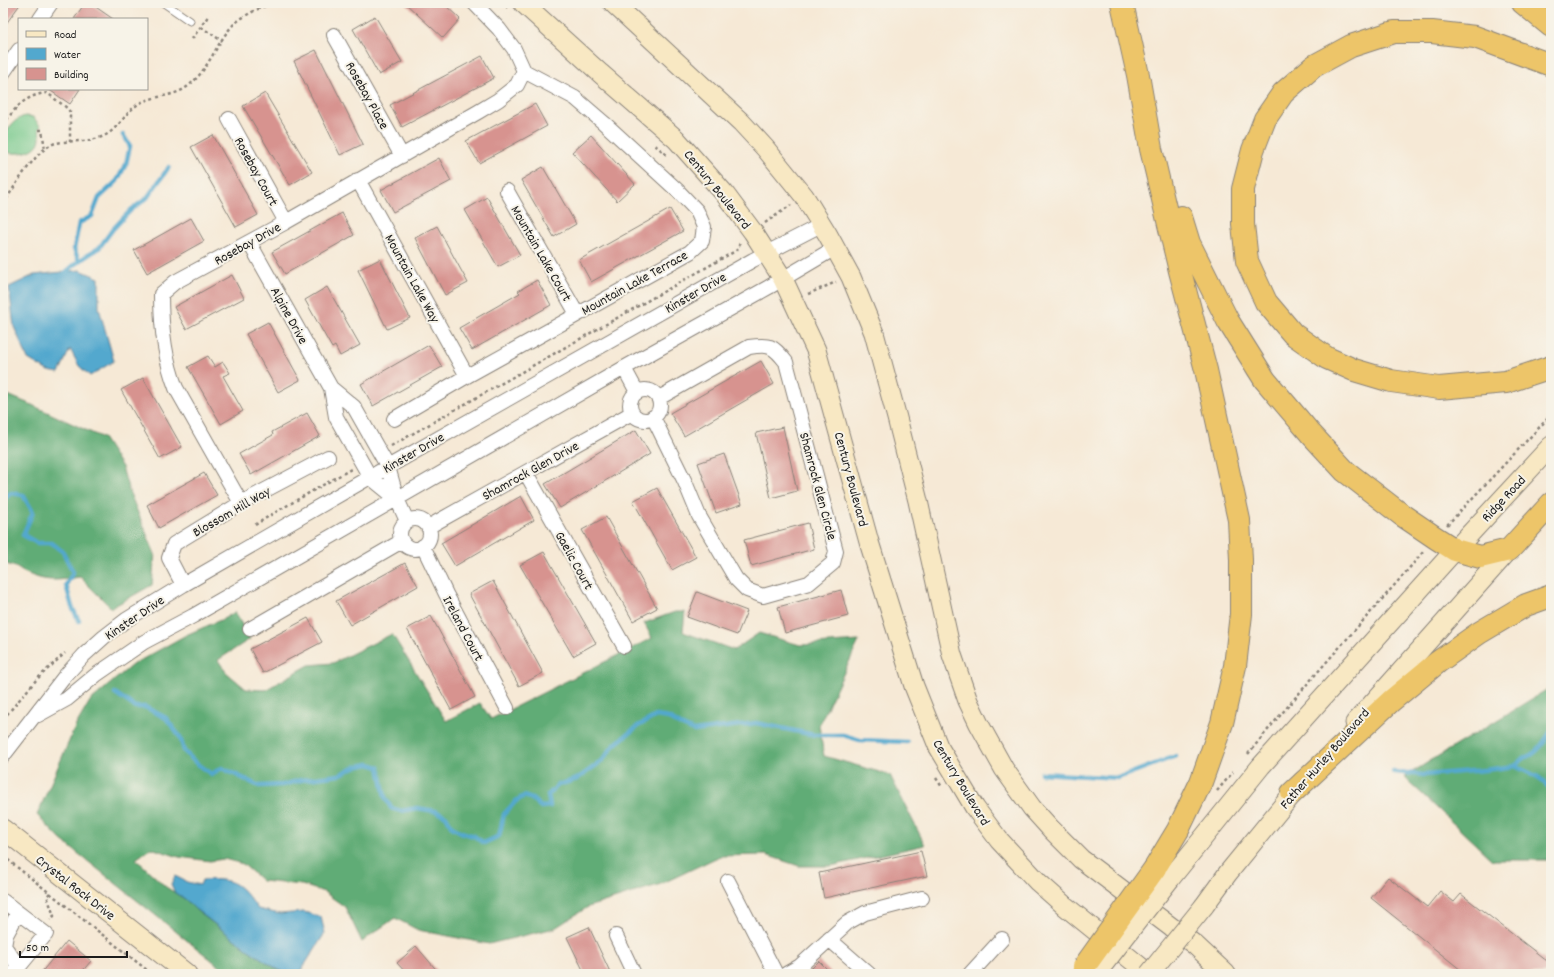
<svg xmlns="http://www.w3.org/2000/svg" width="1554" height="977" font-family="Dekko,sans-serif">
  <rect width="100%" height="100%" fill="#f7f3e8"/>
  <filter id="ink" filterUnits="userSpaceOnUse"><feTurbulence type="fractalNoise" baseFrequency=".025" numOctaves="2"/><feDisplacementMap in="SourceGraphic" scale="8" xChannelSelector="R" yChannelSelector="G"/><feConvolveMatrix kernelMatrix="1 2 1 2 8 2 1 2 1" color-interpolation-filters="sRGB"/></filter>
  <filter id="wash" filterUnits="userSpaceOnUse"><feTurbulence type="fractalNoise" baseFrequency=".012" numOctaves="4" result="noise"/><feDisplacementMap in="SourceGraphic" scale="16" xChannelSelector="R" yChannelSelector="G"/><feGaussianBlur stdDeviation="0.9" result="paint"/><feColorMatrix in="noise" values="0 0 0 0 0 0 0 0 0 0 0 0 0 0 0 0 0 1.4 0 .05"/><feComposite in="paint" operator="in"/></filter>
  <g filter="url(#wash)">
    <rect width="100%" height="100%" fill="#f6e9d6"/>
    <path fill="#75c88a" stroke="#487253" d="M25 116 33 117 41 127 39 128C39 131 40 134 40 137 40 153 15 156 3 151 3 136 9 121 25 116Z"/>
    <path fill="#60ac76" stroke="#3e6449" d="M3 393 32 405 103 438 122 467 129 491 155 554 152 585 111 608 80 577C59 580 49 583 28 574 17 570 18 565 3 564Z
      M235 612 250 639 218 660 226 672 246 689 265 690 309 665 333 663 392 634 446 721 480 703 491 719 652 638 644 623 675 612H685L683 632 734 650 759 633 800 645 859 641 819 725 824 756 890 775 925 845 831 866H799L766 855 720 856 661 884 588 907 555 928 489 944 418 930 395 918 372 934 362 942 345 907 324 892 302 885 262 881 243 864 224 859 210 861 179 857 151 848 136 859 166 887 185 899 195 909 247 949 277 969 289 974H229L60 839 37 815 76 725 90 701 132 665 186 635 225 618Z
      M1551 687V860H1492L1404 777Z"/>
    <path fill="#52a8ce" stroke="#376275" d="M80 270 99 278V308L114 361 90 376 79 366 70 349 59 373 48 371 28 359 14 327 9 287 34 275Z
      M175 876 187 882 200 885 202 880C235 878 239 883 258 909L280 914 304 912 321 917 325 933 299 974H289L277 969 247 949 195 909 185 899 175 893 171 884Z"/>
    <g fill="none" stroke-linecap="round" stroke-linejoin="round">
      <path stroke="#52a8ce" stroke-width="4.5" d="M79 261 74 249 79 223 92 216 99 198 117 181 126 164 130 146 123 135
        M66 272 79 261 99 248 113 229 131 210 147 198 169 167
        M3 500 11 493 23 495 33 512 23 535 37 543H52L63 552 73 572 66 585 72 607 79 621
        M115 693 135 707H145L166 718 180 737 184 751 197 764 211 774 222 768 259 786 283 785 301 780 339 775 354 767 369 764 379 767 385 797 391 808 401 811 417 808 435 811 446 816 452 827 461 832 474 836 484 843 499 836 504 814 516 801 524 796 532 799 541 807 550 806 548 795 558 785 577 779 602 761 614 745 638 726 656 716 669 718 680 725 694 731 756 723 815 735H843L860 740 907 742
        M1515 766 1523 758C1536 756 1544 742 1551 731
        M1393 772 1424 775 1485 770 1515 766 1538 777 1551 789
        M1041 773 1118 778 1176 756"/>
    </g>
    <g id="blocks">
      <path fill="#d7938f" d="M3 3H21L3 28Z
        M85 3H90L113 19H74Z
        M405 3H443L460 19 443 38Z
        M375 16 402 62 379 75 353 29Z
        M316 50 363 144 340 155 294 61Z
        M482 56 494 78 402 127 390 105Z
        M48 89H80L70 104Z
        M265 93 312 172 290 185 243 106Z
        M535 104 547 126 479 163 466 141Z
        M213 135 258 215 236 227 191 147Z
        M591 135 635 184 617 201 572 152Z
        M439 158 451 181 393 212 381 190Z
        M543 167 576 224 554 237 521 180Z
        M487 197 520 255 498 267 465 210Z
        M670 209 683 231 591 282 579 260Z
        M342 213 354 235 285 274 272 252Z
        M191 218 204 241 147 273 134 250Z
        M437 226 468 283 445 295 415 238Z
        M380 259 410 318 387 329 358 270Z
        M232 275 244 298 186 329 174 307Z
        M537 280 551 305 472 350 459 328 520 293 518 291Z
        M327 287 360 345 340 356 335 346 332 348 305 300Z
        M268 322 300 380 278 392 246 334Z
        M429 345 442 367 373 406 361 384Z
        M208 356 215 367 223 362 230 373 223 376 243 411 221 424 188 367Z
        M761 361 774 384 684 436 670 413Z
        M143 378 182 447 160 459 121 390Z
        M307 413 320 436 251 475 239 454 273 435 272 432Z
        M783 427 797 491 771 498 756 433Z
        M636 430 650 454 560 508 545 484Z
        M724 454 742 504 716 513 698 463Z
        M204 473 217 495 159 528 147 505Z
        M657 488 696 557 672 570 633 501Z
        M521 496 534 520 455 566 441 543Z
        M606 517 657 608 633 621 582 530Z
        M808 523 814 549 751 566 744 540Z
        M544 552 596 643 573 656 520 565Z
        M405 563 418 586 350 625 336 601Z
        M493 581 543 673 519 686 469 594Z
        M841 590 848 616 785 633 778 607Z
        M697 592 747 611 737 635 687 617Z
        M431 616 475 697 451 710 407 629Z
        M308 618 322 642 263 673 250 649Z
        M921 851 927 876 824 898 819 873Z
        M1388 877 1427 907 1440 891 1454 902 1461 894 1551 964V974H1466L1371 898Z
        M589 927 611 974H585L567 937Z
        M67 941 91 961 80 974H40Z
        M416 946 440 974H407L397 963Z
        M819 961 832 974H806Z"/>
    </g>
  </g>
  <g filter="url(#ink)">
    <use href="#blocks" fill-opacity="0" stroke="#898279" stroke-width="1"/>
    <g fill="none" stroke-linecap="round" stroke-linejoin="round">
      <defs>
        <path id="lane" d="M164 3 190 21"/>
        <path id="street" d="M40 19 51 3
          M334 35 402 156
          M3 73 19 50
          M229 119 286 222
          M358 180 467 376
          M507 191 577 314
          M249 242 331 388 336 417 370 477 397 499
          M624 368 637 392
          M331 388 354 407 388 467 397 499 407 521
          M630 405a15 15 0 1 1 30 0a15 15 0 1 1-30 0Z
          M653 417 685 482 699 516 736 579 747 590 763 596 809 583 833 563 836 551 786 362C773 345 769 344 749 347L659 398
          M394 419 467 376 690 252 702 241 704 227 697 211 678 191 604 123 575 98 524 71 514 49 499 29 474 3
          M526 473 624 646
          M241 503 176 388C165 360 161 324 161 294L175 282 286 222 478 112 498 100 517 85 524 71
          M400 534a15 15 0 1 1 30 0a15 15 0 1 1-30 0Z
          M428 527 632 413
          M423 546 446 594 507 708
          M183 585 169 558 174 544 241 503 328 457
          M250 629 402 541
          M38 715 67 699 96 675 144 642 193 616 624 368 769 287 835 248
          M3 756 65 676 84 655 104 637 126 620 183 585 370 477 753 260 821 225
          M728 881 776 974
          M3 901 46 934 13 974
          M18 913 6 935 4 946 19 967
          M616 936 634 974
          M829 939 869 974
          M786 974 800 966 847 923 865 913 922 898
          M970 974 1002 939"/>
        <path id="secondary" d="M523 3 600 73 676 139 724 193 753 232 783 279 816 350 869 542 914 686 938 746 975 808 999 840 1038 882 1065 906 1149 974
          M613 3 741 122 765 148 804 196 828 235 851 277 874 333 897 418 918 501 952 655 968 701 979 724 1004 769 1032 808 1051 829 1081 859 1195 945 1226 974
          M1355 723 1509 550
          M3 829 187 974
          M1170 879 1261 766 1455 550 1551 446
          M1204 906 1228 873 1303 781"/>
        <path id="highway" d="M1122 3 1138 75 1151 149 1180 271 1206 370 1239 520 1241 560V614L1235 666 1222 723 1201 782 1178 830 1155 868
          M1523 3 1551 26
          M1551 65 1475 37 1432 32H1394L1351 46 1314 66 1283 93 1265 119 1253 150 1243 189V224L1247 261 1266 302 1293 334 1327 358 1354 370 1391 381 1439 388 1506 382 1551 367
          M1181 217 1189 243 1228 321 1265 380 1310 433 1345 471 1402 515 1436 538 1455 550 1480 557 1509 550 1551 504
          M1292 793 1391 701 1438 662 1479 633 1526 605 1551 596"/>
      </defs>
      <use href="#lane" stroke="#898279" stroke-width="9"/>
      <use href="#street" stroke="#898279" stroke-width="16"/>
      <use href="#secondary" stroke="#898279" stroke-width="21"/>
      <use href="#highway" stroke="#898279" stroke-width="24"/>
      <path stroke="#898279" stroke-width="2.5" stroke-dasharray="3 3" stroke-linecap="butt" d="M502 3 508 8
        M201 27 222 41
        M192 39 209 15
        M3 125C15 108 25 95 47 93L67 108 70 112V142
        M39 130H42L45 149
        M655 145 668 156
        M3 184 5 175
        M3 204C14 188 37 147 56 143 72 140 88 143 104 136 120 128 127 109 142 102 157 95 175 97 188 86 209 70 216 43 233 25 244 15 259 8 273 3
        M765 223 791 205
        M808 294 836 282
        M391 446 730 254 737 250 740 243
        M255 525 274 513 351 469
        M1447 525 1551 415
        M3 719 37 679 65 653
        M1248 754C1304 685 1366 619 1424 551
        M936 778 942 787
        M1217 791 1233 772
        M3 856 152 974
        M50 893 47 896 54 916 50 920"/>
      <use href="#lane" stroke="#fff" stroke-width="7"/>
      <use href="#street" stroke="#fff" stroke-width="14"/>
      <use href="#secondary" stroke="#f8e8c3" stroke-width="19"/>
      <use href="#highway" stroke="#edc569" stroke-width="22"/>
      <defs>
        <path id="secondary-bridge" d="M1096 974 1170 879
          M1149 974 1204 906"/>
        <path id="highway-bridge" d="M1084 967 1155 868"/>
      </defs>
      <use href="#secondary-bridge" stroke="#898279" stroke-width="21" stroke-linecap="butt"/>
      <use href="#highway-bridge" stroke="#898279" stroke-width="24" stroke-linecap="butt"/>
      <use href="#secondary-bridge" stroke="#f8e8c3" stroke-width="19"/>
      <use href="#highway-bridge" stroke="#edc569" stroke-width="22"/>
    </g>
  </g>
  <g text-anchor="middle" stroke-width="4" stroke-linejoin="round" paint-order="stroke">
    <g font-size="14" fill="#1c1c1c" stroke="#f7f3e8">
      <text transform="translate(368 95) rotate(61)" y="5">Rosebay Place</text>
      <text transform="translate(257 171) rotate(61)" y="5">Rosebay Court</text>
      <text transform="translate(718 189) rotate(51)" y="5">Century Boulevard</text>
      <text transform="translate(247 243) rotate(-29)" y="5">Rosebay Drive</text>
      <text transform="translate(542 253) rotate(60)" y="5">Mountain Lake Court</text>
      <text transform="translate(413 278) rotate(61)" y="5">Mountain Lake Way</text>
      <text transform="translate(634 282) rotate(-29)" y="5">Mountain Lake Terrace</text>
      <text transform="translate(695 292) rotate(-30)" y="5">Kinster Drive</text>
      <text transform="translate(290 315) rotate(61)" y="5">Alpine Drive</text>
      <text transform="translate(413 452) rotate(-30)" y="5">Kinster Drive</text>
      <text transform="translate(530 470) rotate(-29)" y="5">Shamrock Glen Drive</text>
      <text transform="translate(852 479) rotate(75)" y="5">Century Boulevard</text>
      <text transform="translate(819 486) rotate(75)" y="5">Shamrock Glen Circle</text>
      <text transform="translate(1503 498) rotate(-47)" y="5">Ridge Road</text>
      <text transform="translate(231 511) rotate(-30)" y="5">Blossom Hill Way</text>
      <text transform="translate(575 560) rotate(61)" y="5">Gaelic Court</text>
      <text transform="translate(134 617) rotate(-34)" y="5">Kinster Drive</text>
      <text transform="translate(464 628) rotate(62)" y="5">Ireland Court</text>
      <text transform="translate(1324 758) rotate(-49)" y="5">Father Hurley Boulevard</text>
      <text transform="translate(962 782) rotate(59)" y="5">Century Boulevard</text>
      <text transform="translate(76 887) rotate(38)" y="5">Crystal Rock Drive</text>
    </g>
  </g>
  <rect width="1554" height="977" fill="none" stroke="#f7f3e8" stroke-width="16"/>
  <rect x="18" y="18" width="130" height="72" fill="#f7f3e8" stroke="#9f9d96"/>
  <rect x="26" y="31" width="20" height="6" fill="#f8e8c3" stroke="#9f9d96"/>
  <text x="54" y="38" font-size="12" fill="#1c1c1c">Road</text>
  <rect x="26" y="48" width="20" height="12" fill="#52a8ce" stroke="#9f9d96"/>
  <text x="54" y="58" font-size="12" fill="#1c1c1c">Water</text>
  <rect x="26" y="68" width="20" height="12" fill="#d7938f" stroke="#9f9d96"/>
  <text x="54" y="78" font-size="12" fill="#1c1c1c">Building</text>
  <path d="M20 951v6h107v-6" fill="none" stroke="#1c1c1c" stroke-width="2"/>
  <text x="26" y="951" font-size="12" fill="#1c1c1c" stroke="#f7f3e8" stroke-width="3" paint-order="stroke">50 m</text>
</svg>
